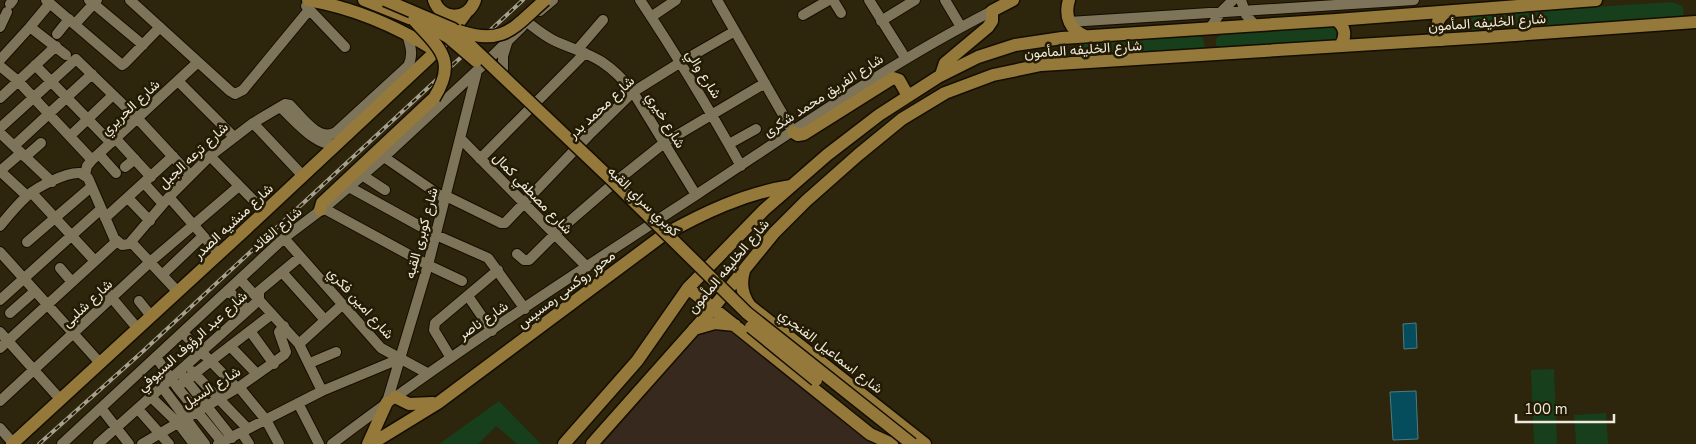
<svg xmlns="http://www.w3.org/2000/svg" width="1696" height="444" font-family="'Nunito Sans',Vazirmatn,sans-serif">
  <rect width="100%" height="100%" fill="#2d250c"/>
  <path fill="#38291e" d="M728 327 876 444H603L705 328Z"/>
  <path fill="#173f1b" d="M1672 2 1682 6C1684 12 1685 15 1680 20L1464 33C1459 26 1460 20 1467 15Z
    M1331 25 1334 27 1337 31 1336 40 1332 41 1219 49 1216 45V39L1221 34Z
    M1196 35 1203 38 1205 48 1200 52 1077 59 1062 55 1091 41Z
    M1554 369 1557 444H1534L1531 370Z
    M499 401 541 444H517L496 426 478 444H439Z
    M1606 413 1608 444H1576L1574 415Z"/>
  <path fill="#054d5d" stroke="#4b7c83" d="M1416 323 1417 348 1404 349 1403 324Z
    M1416 391 1418 439 1393 440 1390 392Z"/>
  <g fill="none" stroke-linecap="round" stroke-linejoin="round">
    <defs>
      <path id="minor" d="M46 0 122 65 125 63 160 27
        M89 0 143 45
        M130 0 230 91 235 94 243 90 309 10
        M640 0C676 54 709 109 741 166
        M717 0 793 132
        M833 0 841 13
        M869 0 906 59
        M945 0 961 27
        M1241 0 1246 15 1255 25
        M50 3 30 27 66 55
        M10 4 13 0
        M306 6 345 47
        M540 11 553 0
        M803 15 829 0
        M651 17 676 0
        M881 21 915 0
        M527 22C535 28 543 35 553 40 569 48 587 52 602 62 614 70 624 80 633 92L696 195
        M1069 22 1414 0
        M75 24 97 0
        M0 27 7 12
        M1210 28 1221 12 1233 0
        M57 34 69 19
        M578 49 603 20
        M0 60 30 27
        M35 65 111 143
        M0 66 18 81 92 160
        M503 75V56L507 43
        M178 81 233 136
        M0 98 56 46
        M280 107C295 120 317 149 338 144
        M253 123 303 176
        M0 128 76 59 138 119 190 175
        M0 133 52 182
        M70 136 113 95
        M460 138 587 267
        M116 139 151 177
        M729 144 756 129
        M14 146 92 74
        M99 154 116 173
        M210 156 265 212
        M25 157 41 143
        M384 157 445 199
        M480 159 585 53
        M125 167 135 159
        M0 171 27 196
        M0 171 21 153
        M85 175 87 166 92 160 198 62
        M362 175 385 190
        M144 183 163 204
        M349 187 436 235 488 258 525 309
        M32 193 95 261
        M446 196 501 223H505L589 135 633 92 681 62 735 31
        M169 197 219 254
        M128 198 150 221
        M323 208 428 265 462 281
        M105 218 173 156
        M0 226C8 216 17 205 27 196 37 187 66 172 80 173L88 178 114 238 122 245 129 244 169 197 210 156 253 123 285 104 290 105C301 116 319 143 336 132L408 66C414 54 410 45 407 34
        M284 238 381 348 427 373
        M27 242 91 187
        M131 242 178 292
        M0 252 100 363
        M517 254 524 260H529L555 234 614 183 664 143 765 83
        M60 268 72 282
        M282 272 325 320
        M162 275 203 236
        M240 279 299 344 322 391
        M228 290 247 310
        M106 291 138 329
        M468 296 492 331
        M0 300 101 209
        M139 301 151 316
        M10 313 35 291
        M250 331 274 364
        M0 332 60 399
        M183 333 237 388
        M299 344 343 304
        M230 346 257 374
        M0 348 117 241
        M156 357 177 387 222 442
        M451 358 434 330 435 323 498 270
        M310 363 336 352
        M192 371 248 429
        M183 376 232 438
        M162 387 205 444
        M177 387 272 314
        M239 387 266 420 279 444
        M151 397 178 423 194 444
        M0 401 150 262 239 186
        M387 402 428 265 477 71
        M298 403 319 444
        M101 408 129 444
        M138 409 169 444
        M0 428 13 443
        M242 433 249 444
        M62 444 284 238 329 204 384 157 482 66 522 27
        M98 444 259 300V291L300 257
        M142 444 239 387 284 355 286 352 279 332 284 326
        M218 444 322 391 399 359
        M332 444C450 354 575 274 699 193 795 130 890 63 992 11"/>
      <path id="major" d="M308 0C355 8 396 26 436 51
        M364 0 414 20
        M434 0C441 21 468 21 475 0
        M1069 0C1064 16 1070 30 1085 36
        M1336 20C1345 26 1347 36 1340 46
        M1442 40C1434 30 1436 19 1446 12
        M941 75 945 63 988 27 992 21V11L1013 0
        M793 132 798 135 804 134 893 78 899 80 908 96
        M320 210 322 203 434 98
        M744 271C740 284 742 295 750 306L925 444
        M688 288 870 434 892 444
        M694 329 715 323 735 325
        M395 397 409 404 433 403
        M12 444 246 229 430 57 449 36 466 13
        M368 444 387 402
        M371 444 438 403 662 236C703 213 745 193 791 186
        M564 444 637 361 688 288 764 210 827 155 879 115 938 77 978 57 1015 45 1062 38 1336 20 1596 0
        M592 444 713 308 774 233 806 201 858 155 902 119 945 93 993 75 1041 65 1486 37 1696 22"/>
    </defs>
    <use href="#minor" stroke="#150e00" stroke-width="12"/>
    <use href="#major" stroke="#150e00" stroke-width="15"/>
    <use href="#minor" stroke="#7d7459" stroke-width="10"/>
    <use href="#major" stroke="#95793a" stroke-width="12"/>
    <defs>
      <path id="rail" d="M39 444 141 353 523 0"/>
    </defs>
    <use href="#rail" stroke="#a6a08e" stroke-width="4"/>
    <use href="#rail" stroke="#231b03" stroke-width="2" stroke-dasharray="5.5" stroke-linecap="butt"/>
    <defs>
      <path id="major-bridge" d="M385 0 453 29 613 181 747 313 912 444
        M414 20C439 48 458 60 434 98
        M430 27 448 37 476 61
        M459 31C504 46 513 28 545 0
        M751 327 816 380"/>
    </defs>
    <use href="#major-bridge" stroke="#150e00" stroke-width="15" stroke-linecap="butt"/>
    <use href="#major-bridge" stroke="#95793a" stroke-width="12"/>
  </g>
  <g text-anchor="middle" stroke-width="5" stroke-linejoin="round" paint-order="stroke">
    <g font-size="14" fill="#eee9db" stroke="#231b03">
      <text transform="translate(1487 22) rotate(-4)" y="5">شارع الخليفه المأمون</text>
      <text transform="translate(1083 49) rotate(-4)" y="5">شارع الخليفه المأمون</text>
      <text transform="translate(704 74) rotate(58)" y="5">شارع والي</text>
      <text transform="translate(823 95) rotate(-33)" y="5">شارع الفريق محمد شكرى</text>
      <text transform="translate(130 107) rotate(-43)" y="5">شارع الحريري</text>
      <text transform="translate(601 107) rotate(-43)" y="5">شارع محمد بدر</text>
      <text transform="translate(666 120) rotate(59)" y="5">شارع خيري</text>
      <text transform="translate(193 155) rotate(-43)" y="5">شارع ترعه الجبل</text>
      <text transform="translate(533 193) rotate(46)" y="5">شارع مصطفي كمال</text>
      <text transform="translate(644 201) rotate(44)" y="5">كوبري سراي القبه</text>
      <text transform="translate(233 221) rotate(-43)" y="5">شارع منشيه الصدر</text>
      <text transform="translate(276 229) rotate(-40)" y="5">شارع القائد</text>
      <text transform="translate(421 233) rotate(-75)" y="5">شارع كوبرى القبه</text>
      <text transform="translate(728 266) rotate(-50)" y="5">شارع الخليفه المأمون</text>
      <text transform="translate(566 289) rotate(-37)" y="5">محور روكسى رمسيس</text>
      <text transform="translate(87 303) rotate(-43)" y="5">شارع شلبى</text>
      <text transform="translate(361 303) rotate(48)" y="5">شارع امين فكري</text>
      <text transform="translate(483 320) rotate(-34)" y="5">شارع ناصر</text>
      <text transform="translate(192 341) rotate(-42)" y="5">شارع عبد الرؤوف السيوفي</text>
      <text transform="translate(831 351) rotate(38)" y="5">شارع اسماعيل الفنجري</text>
      <text transform="translate(211 387) rotate(-32)" y="5">شارع السيل</text>
    </g>
  </g>
  <path d="M1516 414v8h98v-8" fill="none" stroke="#eee9db" stroke-width="2.5"/>
  <text x="1524" y="414" font-size="15" fill="#eee9db" stroke="#231b03" stroke-width="4" paint-order="stroke">100 m</text>
</svg>
